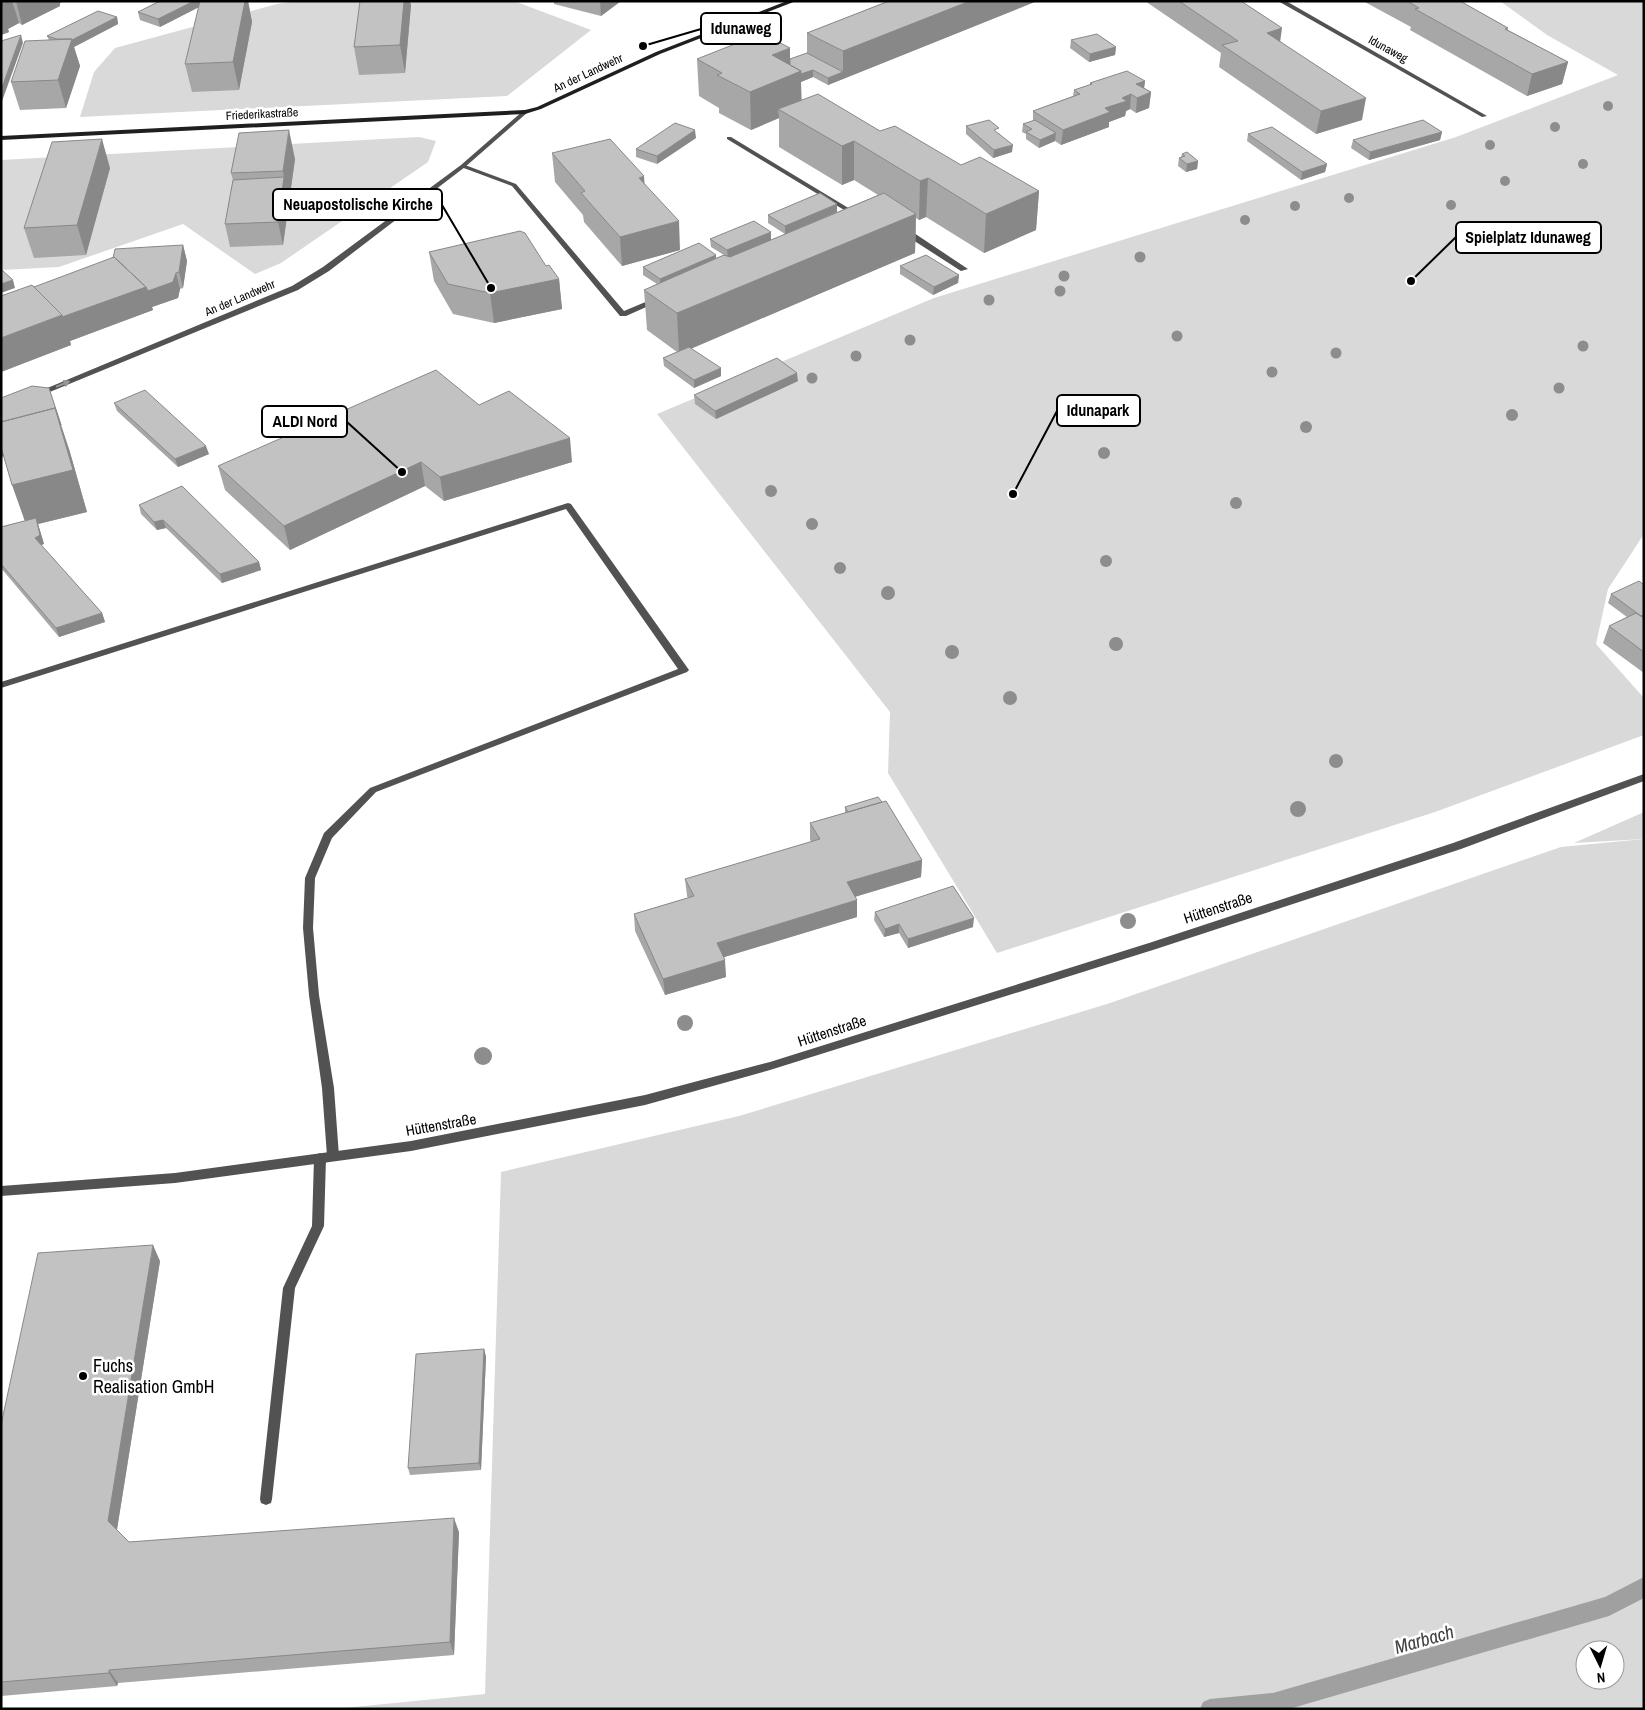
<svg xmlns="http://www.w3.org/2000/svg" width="1645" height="1710" font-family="'Archivo Narrow',sans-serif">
  <rect width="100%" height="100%" fill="#fff"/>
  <path fill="#d9d9d9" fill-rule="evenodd" d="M298 1H514L591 30 507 96 80 117 94 72 115 48 277 4Z
    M1500 1H1644V534L1608 589 1596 644 1644 698V735L1435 812 997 953 888 773 890 712 657 414 934 298 1456 137 1618 75 1547 35Z
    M419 137 436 141 428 162 281 263 255 274 183 224 59 267 1 270V160Z
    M1644 812V839L1574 843Z
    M1644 839V1709H334L485 1694 501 1172 739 1116 1107 1004 1561 847ZM1585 1650H1615V1680H1585Z"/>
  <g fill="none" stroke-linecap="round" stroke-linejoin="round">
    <path fill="#a0a0a0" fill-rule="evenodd" d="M1644 1577V1598L1609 1616 1289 1709H1200L1203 1702 1210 1699 1273 1693 1605 1597Z"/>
    <path fill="#525252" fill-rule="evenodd" d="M727 137H731L860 215 854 216 727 139Z
      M461 165H465L516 184 624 311 655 298H661L662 300 626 316H620L512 186 461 167Z
      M902 229H908L968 269 961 271 902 233Z
      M568 503 571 504 689 670 687 672 376 792 332 838 315 878 313 928 319 995 334 1088 339 1156 337 1159 333 1161 329 1159 327 1156 322 1088 309 995 303 928 305 878 324 833 370 788 678 669 566 509 1 688V682Z
      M320 1153 324 1155 326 1158 324 1226 295 1288 272 1499 271 1503 266 1505 261 1503 260 1499 283 1288 312 1226 314 1158 316 1155Z"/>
    <path fill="#525252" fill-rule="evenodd" d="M1278 1H1286L1487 116 1482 117Z
      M523 111 528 112 465 167 329 271 298 290 40 396H34L33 394 292 286 323 267 461 165Z
      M1644 774V781L1461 849 1156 949 770 1070 645 1105 411 1151 175 1183 1 1196V1186L175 1173 411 1141 645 1095 770 1062 1149 943 1453 843Z"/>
    <path fill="#1f1f1f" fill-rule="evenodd" d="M787 1H796L660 54 541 109 525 114 1 140V136L525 110 537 107 656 52Z"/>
  </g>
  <g fill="#8d8d8d">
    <circle cx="1608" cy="106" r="5"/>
    <circle cx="1555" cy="127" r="5"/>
    <circle cx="1490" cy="145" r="5"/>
    <circle cx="1583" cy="164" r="5"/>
    <circle cx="1505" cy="181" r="5"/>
    <circle cx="1349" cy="198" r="5"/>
    <circle cx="1451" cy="205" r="5"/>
    <circle cx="1295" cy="206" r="5"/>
    <circle cx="1245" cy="220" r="5"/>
    <circle cx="1140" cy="257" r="5.5"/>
    <circle cx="1064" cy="276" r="5.5"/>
    <circle cx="1060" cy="291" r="5.5"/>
    <circle cx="989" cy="300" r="5.5"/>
    <circle cx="1177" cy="336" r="5.5"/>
    <circle cx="910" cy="340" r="5.5"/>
    <circle cx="1583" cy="346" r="5.5"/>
    <circle cx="1336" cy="353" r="5.5"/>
    <circle cx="856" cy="356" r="5.5"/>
    <circle cx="1272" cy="372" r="5.5"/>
    <circle cx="812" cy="378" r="5.5"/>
    <circle cx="1559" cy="388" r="5.5"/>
    <circle cx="1512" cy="415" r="6"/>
    <circle cx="1306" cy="427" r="6"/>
    <circle cx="1104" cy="453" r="6"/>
    <circle cx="771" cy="491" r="6"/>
    <circle cx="1236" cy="503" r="6"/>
    <circle cx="812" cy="524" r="6"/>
    <circle cx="1106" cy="561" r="6"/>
    <circle cx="840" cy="568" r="6"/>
    <circle cx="888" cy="593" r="7"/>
    <circle cx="1116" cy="644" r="7"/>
    <circle cx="952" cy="652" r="7"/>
    <circle cx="1010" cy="698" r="7"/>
    <circle cx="1336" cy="761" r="7"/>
    <circle cx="1298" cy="809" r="8"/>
    <circle cx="1128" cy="921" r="8"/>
    <circle cx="685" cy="1023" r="8"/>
    <circle cx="483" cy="1056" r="9"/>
  </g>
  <path fill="#a7a7a7" d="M1 1H64L60 3V6L22 25 19 23 8 29 9 32 1 35Z
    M160 1H248L252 22 239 90 192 92 185 64 199 7 160 27 140 20 138 12Z
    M554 1H621L601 16 554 4Z
    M889 1H1037L828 85 813 77 801 82V100L961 165 1039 191 1036 230 984 253 926 217 919 220 916 218 915 253 691 348 721 376 694 388 664 366 663 358 677 352 647 330 644 290 657 284 643 275V267L716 258 724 255 711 247 710 239 771 232V240L878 195 854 180 842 185 779 147V118L751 130 719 113V108L699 96 697 59H790L807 53V33Z
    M1145 1H1241L1280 41 1362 120 1316 134 1219 67 1221 53Z
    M1363 1H1460L1508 28V30L1568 62 1562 84 1527 96 1410 30 1411 27Z
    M411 5 405 73 359 75 354 47Z
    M117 17 118 24 74 47 80 66 66 108 20 110 11 82 49 40 47 36Z
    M1071 40 1116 47 1115 55 1089 62 1070 48Z
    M1145 81 1144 88 1151 92 1149 108 1136 113 1130 109 1126 111 1125 116 1109 122V127L1061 145 1055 141 1039 148 1026 139V134L1022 132 1023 124 1033 121V111L1073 96 1074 90 1090 85V83Z
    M966 126 999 133 1012 152 993 158 966 134Z
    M1442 132 1440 140 1369 160 1351 148 1353 140Z
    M1248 134 1327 164 1325 172 1301 180 1247 141Z
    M696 138 657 164 636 157V149Z
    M552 153 645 184 680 250 622 266 584 222 583 215 555 182Z
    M1182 154 1198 161 1197 169 1186 172 1178 166 1179 158 1181 157Z
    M295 159 283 245 230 247 225 224 233 180 231 173Z
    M110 168 86 255 34 258 24 228Z
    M837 212 785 234 768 223V215Z
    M183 245 187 261 183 288 180 289 178 298 152 307 153 310 70 341 71 345 1 372V296Z
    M429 252 546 266 559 279 562 309 494 323 453 314 434 281Z
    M900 266 959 275 958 283 933 295 900 274Z
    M798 381 716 419 695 404 694 395Z
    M1 398 69 449 87 512 38 524 44 544 41 545 102 613 105 622 59 637 1 568V527L25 521 4 456 1 457Z
    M114 403 209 454 178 467 117 411Z
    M479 405 572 462 444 501 425 486 290 550 225 490 218 466Z
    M139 505 259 562 261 570 222 583 166 528 157 530 141 514Z
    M1644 585V673L1603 643 1609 626 1627 617 1608 603 1611 594Z
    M882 802 922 860 921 877 855 897 857 917 724 957 726 977 665 995 635 931 634 914 688 898 687 896 685 879 812 842 810 840V823L845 813V807Z
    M875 912 973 927 908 948 899 933 884 937 874 920Z
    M160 1261 117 1530 129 1542 459 1532 454 1655 118 1683 117 1686 1 1696V1425Z
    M484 1349 486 1357 481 1470 410 1475 408 1468Z"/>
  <path fill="#888" d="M1 1H12L19 23 8 29 9 32 1 35Z
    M16 1H64L60 3V6L22 25Z
    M194 1H200L201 6 160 27 158 19Z
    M245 1H248L252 22 239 90 233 62Z
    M404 1H410L411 5 405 73 400 45Z
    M600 1H621L601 16Z
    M970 1H1037L843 79V51Z
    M117 17 118 24 74 47 80 66 66 108 58 80 66 42Z
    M1282 28 1279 50 1267 33Z
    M21 35 23 43 1 104V90Z
    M1116 47 1115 55 1089 62 1090 54Z
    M790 48V75L801 71 813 70V77L801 82 802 109H778L779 118 751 130 750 92 772 55Z
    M1568 62 1562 84 1527 96 1532 74Z
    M843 72V79L828 85V78Z
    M1145 81 1143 96 1151 92 1149 108 1136 113 1137 98 1136 84Z
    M1131 94 1130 109 1126 111 1125 116 1109 122V127L1061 145 1063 130 1122 98Z
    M1366 98 1362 120 1316 134 1321 111Z
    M289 130 295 159 283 245 278 222 284 177 283 171Z
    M695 130 696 138 657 164V156Z
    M1442 132 1440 140 1369 160 1370 152Z
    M1056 133 1055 141 1039 148 1040 140Z
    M102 139 110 168 86 255 77 225Z
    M854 141V180L842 185V146Z
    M1013 145 1012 152 993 158 994 150Z
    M1198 161 1197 169 1186 172 1187 164Z
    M1327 164 1325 172 1301 180 1302 172Z
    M644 176 646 205 639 178Z
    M928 178 926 217 919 220 920 181Z
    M1039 191 1036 230 984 253 986 214Z
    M837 204V212L785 234V226Z
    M916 214 915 253 679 354 677 313Z
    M679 221 680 250 622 266 620 237Z
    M771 232V240L728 258 727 250Z
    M183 245 187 261 183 288 179 272Z
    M716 255V263L660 287V279Z
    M176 273 180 289 178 298 152 307 153 310 70 341 71 345 1 372V338Z
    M959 275 958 283 933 295 934 287Z
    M559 279 562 309 494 323 490 293Z
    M13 280 15 288 1 293V284Z
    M721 368V376L694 388V380Z
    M797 373 798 381 716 419 715 411Z
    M49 388 69 449 87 512 38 524 44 544 38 546 27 527 12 485 11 464Z
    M570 438 572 462 444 501 440 477Z
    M206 446 209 454 178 467 175 459Z
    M1 449 4 456 1 457Z
    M421 462 425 486 290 550 284 526Z
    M163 520 166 528 157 530 154 522Z
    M259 562 261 570 222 583 220 574Z
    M102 613 105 622 59 637 56 628Z
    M922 860 921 877 847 899V882Z
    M857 900V917L718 959 717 943Z
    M974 918 973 927 908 948V939Z
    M899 924V933L884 937 885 929Z
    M725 960 726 977 665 995 663 979Z
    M153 1245 160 1261 116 1535 108 1521Z
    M484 1349 486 1357 481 1470 479 1463Z
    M454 1518 459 1532 454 1655 450 1642Z
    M109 1670 118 1683 117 1686 109 1673Z"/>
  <path fill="#c2c2c2" stroke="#888" d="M160 1H194L158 19 138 12Z
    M200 1H245L233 62 185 64Z
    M360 1H404L400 45 354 47Z
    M889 1H970L843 51 807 33Z
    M1179 1H1241L1282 28 1267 33 1366 98 1321 111 1222 45 1238 41Z
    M1407 1H1460L1508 28 1505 29 1568 62 1532 74 1415 9 1419 8Z
    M98 11 117 17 72 40V39H57L47 36Z
    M1097 34 1116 47 1090 54 1071 40Z
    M21 35 1 90V41Z
    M767 36 790 48 772 55 801 71 750 92 717 75 722 73 697 59 745 40 750 42Z
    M72 39 58 80 11 82 25 41Z
    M807 53 843 72 828 78 813 70 801 74V71L790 65V59Z
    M1127 71 1145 81 1136 84 1151 92 1137 98 1131 94 1122 98 1127 101 1105 108 1110 112 1063 130 1033 111 1080 94 1074 90 1092 84 1090 83Z
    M818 94 880 131 895 126 961 165 980 157 1039 191 986 214 928 178 920 181 854 141 842 146 778 109Z
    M989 120 999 128 994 130 1013 145 994 150 966 126Z
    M1035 120 1056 133 1040 140 1026 132 1032 129 1023 124Z
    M1423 120 1442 132 1370 152 1353 140Z
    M675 123 695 130 657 156 636 149Z
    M1272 127 1327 164 1302 172 1248 134Z
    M289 130 283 171 231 173 239 133Z
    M102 139 77 225 24 228 52 142Z
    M610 139 644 176 639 178 679 221 620 237 581 193 585 191 552 153Z
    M1187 152 1198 161 1187 164 1179 158 1185 156 1182 154Z
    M284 177 278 222 225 224 233 180Z
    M820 193 837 204 785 226 768 215Z
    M884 193 916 214 677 313 644 290 724 255 730 257Z
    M754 221 771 232 727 250 710 239Z
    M520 231 525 233 546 266 549 265 559 279 490 293 448 284 429 252Z
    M699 243 716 255 660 279 643 267Z
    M183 245 179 272 176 273 173 282 148 291 146 287 114 257 113 258 115 249Z
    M926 255 959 275 934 287 900 266Z
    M114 257 146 287 62 317V315L34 287Z
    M1 270H2L13 280 1 284Z
    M32 285 62 315 1 338V296Z
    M689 347 721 368 694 380 663 358Z
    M777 358 797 373 715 411 694 395Z
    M436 370 479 405 509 391 570 438 440 477 421 462 284 526 218 466Z
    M32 386 49 388 61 425 55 408 1 422V398Z
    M145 390 206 446 175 459 114 403Z
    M55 408 73 470 12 485 1 447V422Z
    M182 486 259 562 220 574 163 520 154 522 139 505Z
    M36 518 40 535 35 538 102 613 56 628 1 564V527Z
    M1639 581 1644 585V615L1641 616 1611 594Z
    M1636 613 1644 618V652L1609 626Z
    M878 797 882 802 848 812 845 807Z
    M886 801 922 860 847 882 857 900 717 943 725 960 663 979 634 914 694 896 685 879 820 839 810 823Z
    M953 886 974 918 908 939 899 924 885 929 875 912Z
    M153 1245 108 1521 129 1542 454 1518 450 1642 109 1670V1673L1 1682V1425L38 1253Z
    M484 1349 479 1463 408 1468 416 1354Z"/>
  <defs><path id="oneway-solid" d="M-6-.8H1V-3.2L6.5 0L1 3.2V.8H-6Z" transform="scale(1.25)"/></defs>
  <use fill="#979797" href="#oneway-solid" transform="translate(63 384) rotate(-22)"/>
  <circle fill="#000" stroke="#fff" stroke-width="2" cx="83" cy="1376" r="5"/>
  <g text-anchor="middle" stroke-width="5" stroke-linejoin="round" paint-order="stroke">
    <g font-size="12" fill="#000" stroke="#fff">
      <text transform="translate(1388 49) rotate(29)" y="4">Idunaweg</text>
      <text transform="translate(588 73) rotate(-25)" y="4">An der Landwehr</text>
      <text transform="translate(262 114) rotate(-3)" y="4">Friederikastraße</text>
      <text transform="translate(240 298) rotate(-23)" y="4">An der Landwehr</text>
    </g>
    <g font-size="15" fill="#000" stroke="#fff">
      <text transform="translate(1218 908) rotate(-18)" y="5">Hüttenstraße</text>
      <text transform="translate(832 1031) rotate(-18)" y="5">Hüttenstraße</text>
      <text transform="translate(441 1125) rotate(-10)" y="5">Hüttenstraße</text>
    </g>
    <g font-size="18" fill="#000" stroke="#fff" text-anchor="start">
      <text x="93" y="1372">Fuchs<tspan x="93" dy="21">Realisation GmbH</tspan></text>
    </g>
    <g font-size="19" font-style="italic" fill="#414141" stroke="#fff">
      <text transform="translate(1424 1639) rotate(-16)" y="7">Marbach</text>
    </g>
  </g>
  <path fill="none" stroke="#000" stroke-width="2" d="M643 46L701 29M491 288L442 205M1411 281L1456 237M1013 494L1057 411M402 472L347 422"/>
  <g fill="#000" stroke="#fff" stroke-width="2">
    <circle cx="643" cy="46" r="5"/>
    <circle cx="491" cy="288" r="5"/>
    <circle cx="1411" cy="281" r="5"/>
    <circle cx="1013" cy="494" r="5"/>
    <circle cx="402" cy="472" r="5"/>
  </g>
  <g fill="#fff" stroke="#000" stroke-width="2">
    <rect x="701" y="13" width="80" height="31" rx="5"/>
    <rect x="273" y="189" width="169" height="31" rx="5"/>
    <rect x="1456" y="222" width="145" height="31" rx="5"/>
    <rect x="1057" y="395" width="83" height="31" rx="5"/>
    <rect x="262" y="406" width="85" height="31" rx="5"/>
  </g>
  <g font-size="16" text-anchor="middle" font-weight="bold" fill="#000">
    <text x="741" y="34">Idunaweg</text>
    <text x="358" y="210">Neuapostolische Kirche</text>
    <text x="1528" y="243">Spielplatz Idunaweg</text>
    <text x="1098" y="416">Idunapark</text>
    <text x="305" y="427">ALDI Nord</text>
  </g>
  <rect width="1645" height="1710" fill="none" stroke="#000000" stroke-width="5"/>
  <g transform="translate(1600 1665) rotate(175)"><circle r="24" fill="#ffffff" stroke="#999999"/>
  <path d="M0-4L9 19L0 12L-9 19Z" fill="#000000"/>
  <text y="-8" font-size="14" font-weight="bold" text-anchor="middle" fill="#000000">N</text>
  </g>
</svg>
